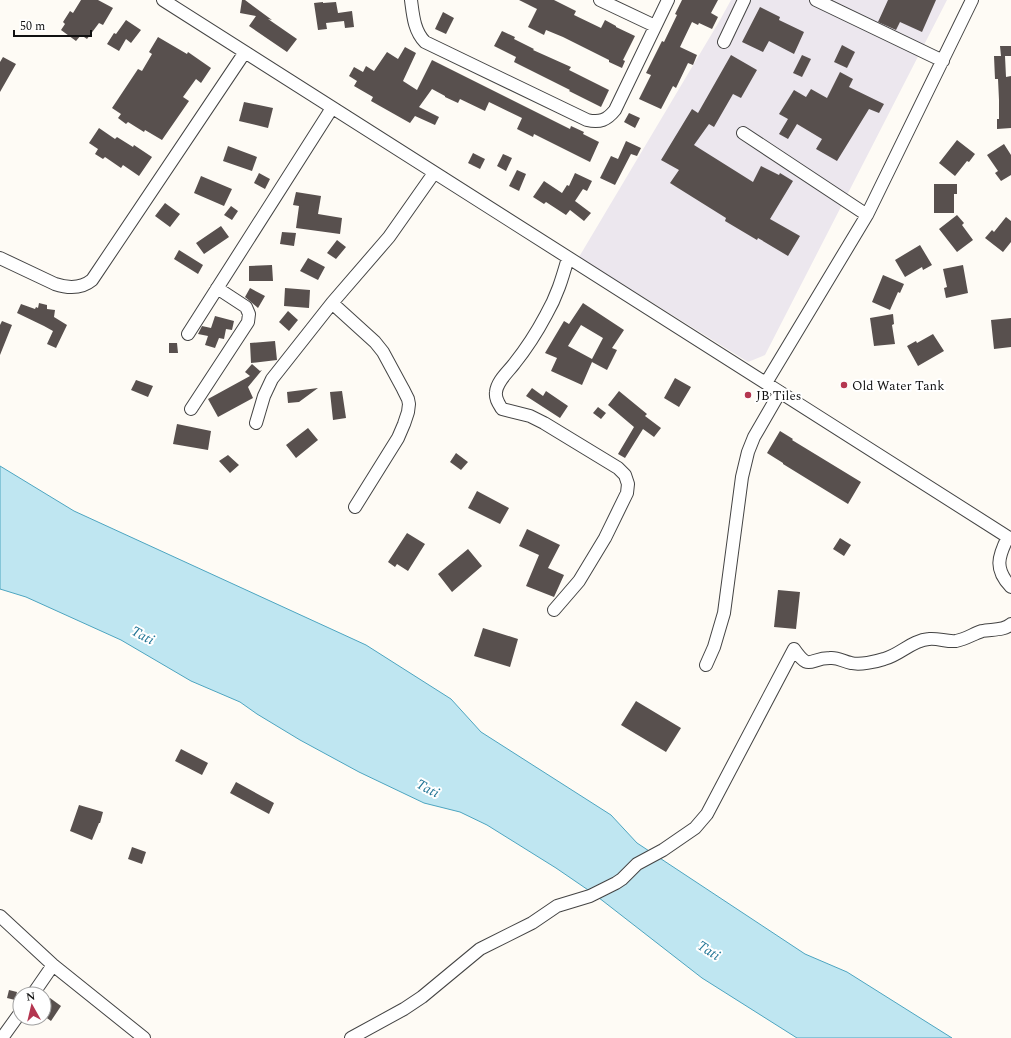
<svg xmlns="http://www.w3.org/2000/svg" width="1011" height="1038" font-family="Spectral,serif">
  <rect width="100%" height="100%" fill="#fefbf5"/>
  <path fill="#ece7ee" d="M731 0H947L765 355 748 362 579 257 720 20Z"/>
  <path fill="#bfe6f1" stroke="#4da5c0" d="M0 466 74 511 366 645 451 699 481 732 611 815 637 843 805 954 847 972 952 1038H797L702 978 594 894 556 868 487 825 460 812 424 803 359 772 300 740 257 714 240 702 191 681 121 640 26 597 0 589Z"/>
  <path fill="#58504e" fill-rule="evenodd" d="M81 0H98L113 8 103 25 99 23 87 39 81 35 76 41 61 30 65 24 63 22 70 11 73 13Z
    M242 0H245L272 20 268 19 297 39 287 52 249 26 256 16 240 13Z
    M519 0H554L576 11 574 15 601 28 605 20 616 26V27L635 36 623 60 625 61 622 68 609 62V60L563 37 546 30 544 35 528 27 537 9Z
    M682 0H718L711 13 718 17 712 29 699 23 698 25 692 22 680 47 697 55 693 65 688 63 676 88 673 86 661 109 639 99 651 75 646 73 662 41 664 42 677 15 675 14Z
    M888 0H936L922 32 900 22 896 30 878 22Z
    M323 2V3L336 2 338 13 352 11 354 27 345 28 344 21 326 23 327 29 318 30 314 3Z
    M760 7 780 17 779 20 804 32 794 54 769 41 763 52 742 42Z
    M443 12 454 18 446 34 435 29Z
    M126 20 141 30 131 43 126 39 119 51 107 44 114 33 116 34Z
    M502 31 515 37 514 39 534 49 533 50 571 67 569 70 609 90 601 107 569 91 570 90 514 62 516 57 494 46Z
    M158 37 187 54 188 52 211 68 201 83 196 79 183 97 189 101 162 140 145 130 144 132 128 122 126 124 118 118 121 114 112 108 138 69 142 71 152 54 149 52Z
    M842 45 855 52 847 68 834 62Z
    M1000 46H1011V56H1005L1006 77 1011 76V128L997 129V119H999V100L998 79H995L994 56H1001Z
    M405 47 416 53 403 81 417 90 432 60 570 129 571 126 584 132 583 134 599 142 590 162 534 134 533 137 517 129 522 118 489 102 485 111 460 99 458 103 445 97V96L432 89 419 107 439 117 435 125 415 116 410 123 371 101 373 97 354 86 357 81 349 76 354 67 363 72 366 66 374 71 387 52 398 59Z
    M731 55 757 70 741 98 733 94 714 127 709 124 694 145 753 182 761 166 779 175 780 173 793 181 770 219 800 236 788 256 758 238 757 240 725 221 726 218 670 183 679 170 661 160 692 109 698 113Z
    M802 55 811 59 802 77 793 73Z
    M3 57 16 64 0 92V62Z
    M840 72 853 79 849 87 884 104 879 113 869 109 837 161 816 149 822 139 797 124 788 139 779 134 788 119 779 114 794 90 806 97 811 89 827 98Z
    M244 102 273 108 268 128 239 121Z
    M629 113 640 118 635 128 624 122Z
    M99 128 115 139 117 137 133 147 134 145 152 157 139 176 123 165 121 168 105 157 103 159 95 154 98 149 89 143Z
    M957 140 975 154 969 162 967 161 955 176 939 163Z
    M626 141 641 148 637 156 631 154 615 185 600 178 611 156 618 159Z
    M1004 144 1011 155V175L1001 181 995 173 998 171 987 155Z
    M228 146 257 157 252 171 223 161Z
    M473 153 485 159 480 169 468 163Z
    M503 154 512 158 506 171 497 166Z
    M517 170 526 174 519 191 509 186Z
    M259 173 270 179 265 189 254 183Z
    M575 173 592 181 587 191 583 189 575 201 591 213 584 221 570 210 566 215 546 202 544 204 533 197 544 181 562 193 567 185 569 186Z
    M201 176 232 189 224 206 194 193Z
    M934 184H957V194H954V213H934Z
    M296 192 321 196 318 214 342 218 340 234 296 228 299 206 293 205Z
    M165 203 180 214 170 227 155 216Z
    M231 206 238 211 232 220 224 215Z
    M957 215 964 223 962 225 973 240 957 252 939 229Z
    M1006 217 1011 221V242L1003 252 985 238 992 230 994 232Z
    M221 226 229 237 204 254 196 243Z
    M282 232 296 233 294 246 280 244Z
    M337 240 346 247 336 259 327 253Z
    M920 245 932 265 923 270 922 267 905 277 895 260Z
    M179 250 203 265 198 274 174 259Z
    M308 258 325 267 318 280 300 271Z
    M272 265 273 281H249V266Z
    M963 265 968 293 946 298 944 288 947 287 943 269Z
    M883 275 904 284 900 293 898 292 890 310 872 302Z
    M250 288 265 296 258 308 245 297Z
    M285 288 310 290 309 308 284 306Z
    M39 303 47 305V309L55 310 54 317 67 325 56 348 47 344 53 331 44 326 17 313 21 304 35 309 36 307 38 308Z
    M583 303 624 330 612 348 617 350 607 370 592 362 582 385 551 371 557 358 545 353 564 321 569 324ZM581 325 603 338 592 359 568 346Z
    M288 311 298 320 289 331 279 322Z
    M893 314 894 324 892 325 895 344 874 346 870 318Z
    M215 316 234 321 232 330 226 329 224 339 219 338 215 348 205 345 208 336 198 334 202 326 211 328Z
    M1011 318V347L994 349 991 320Z
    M2 321 12 325 0 355V325Z
    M933 334 944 351 918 366 907 346 916 341 917 343Z
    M275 341 277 360 251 363 250 343Z
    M169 343H177L178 353H169Z
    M252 364 260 371 262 370 248 387 253 398 218 417 208 399 250 376 245 372Z
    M675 378 691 387 679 407 664 398Z
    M136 380 153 386 148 397 131 390Z
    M318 388 299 402 288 403 287 392Z
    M532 388 543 396 546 391 568 406 560 418 526 396Z
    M342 391 346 418 333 420 330 392Z
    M619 391 647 414 645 416 661 428 654 437 643 429 625 458 618 454 634 427 608 405Z
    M598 407 606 413 601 419 593 413Z
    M177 424 211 431 208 450 173 444Z
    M308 428 318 440 296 458 286 445Z
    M780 431 793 439 792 440 861 482 848 504 783 464V463L767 453Z
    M456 453 468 462 461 470 450 462Z
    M228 455 239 465 230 473 219 461Z
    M477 491 509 508 500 524 468 508Z
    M527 529 560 545 548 568 564 575 554 597 526 586 539 555 519 546Z
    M407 533 425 544 408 571 397 564 395 567 388 562Z
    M840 538 851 545 844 556 833 549Z
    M468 549 482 566 452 592 438 574Z
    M778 590 800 592 796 629 774 627Z
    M483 628 518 639 510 667 474 656Z
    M636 701 681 728 666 752 621 725Z
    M181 749 208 763 202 775 175 761Z
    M236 782 274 803 269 814 230 793Z
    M79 805 103 812 100 823H99L92 840 70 831Z
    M132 847 146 852 142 864 128 859Z
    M9 990 17 992 15 1000 7 998Z
    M50 998 61 1006 51 1021 44 1016V1008Z"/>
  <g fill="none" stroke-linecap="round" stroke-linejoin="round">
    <defs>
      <path id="minor" d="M163 0 1011 539
        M411 0C413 15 414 31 425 42L587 120C600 123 607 120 615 110L668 0
        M600 0 655 26
        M816 0 943 61
        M724 42 744 0
        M743 133 867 215
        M0 258 55 284C67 288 81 289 92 280L245 52
        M332 303 375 342 383 352 403 389 408 399 409 404 408 412 404 424 398 438 355 507
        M188 334 332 108
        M766 383 867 215 972 0
        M191 409 248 322 249 314 246 307 217 288
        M256 423 264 396 272 379 332 303 389 237 434 173
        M1008 537C998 557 994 569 1011 587
        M554 610 579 581 605 538 627 493 628 484 625 475 618 468 544 423 530 416 502 409C499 404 495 399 496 392 497 381 508 372 514 364 526 349 537 332 546 315 557 296 562 279 568 258
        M706 665 714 647 724 613 742 477 748 452 754 437 780 392
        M0 916 53 965 144 1038
        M33 994 53 965
        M2 1038 20 1013
        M351 1038 404 1009 422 997 480 949 532 923 557 906 590 896 616 883 622 879 637 864 663 850 695 828 707 814 794 649C810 672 809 658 830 658 838 657 844 662 851 663 860 665 875 662 884 659 900 655 912 640 929 639 938 638 947 642 956 641 966 639 973 634 982 631 991 629 1004 631 1011 624"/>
    </defs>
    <use href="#minor" stroke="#444" stroke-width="14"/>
    <use href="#minor" stroke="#fff" stroke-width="12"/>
  </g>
  <g fill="#b43650" stroke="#fff" stroke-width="1.5">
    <circle cx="844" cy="385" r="4"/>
    <circle cx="748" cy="395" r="4"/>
  </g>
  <g text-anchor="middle" stroke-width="4" stroke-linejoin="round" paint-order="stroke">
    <g font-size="13" fill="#111" stroke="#fff" text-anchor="start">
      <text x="852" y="390">Old Water Tank</text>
      <text x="756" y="400">JB Tiles</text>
    </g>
    <g font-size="14" font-style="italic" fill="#257797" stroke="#fff">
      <text transform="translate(143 635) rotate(28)" y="5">Tati</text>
      <text transform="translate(428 788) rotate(28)" y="5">Tati</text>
      <text transform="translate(709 950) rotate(33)" y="5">Tati</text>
    </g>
  </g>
  <g transform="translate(32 1006) rotate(352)"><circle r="19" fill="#ffffff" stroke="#a0a0a0"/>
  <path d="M0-3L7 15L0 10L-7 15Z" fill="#b43650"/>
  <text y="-6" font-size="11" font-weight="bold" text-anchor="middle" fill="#111111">N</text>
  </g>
  <path d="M14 30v6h77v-6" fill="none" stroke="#111111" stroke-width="2"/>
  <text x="20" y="30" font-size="12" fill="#111111" stroke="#ffffff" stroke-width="3" paint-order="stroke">50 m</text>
</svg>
